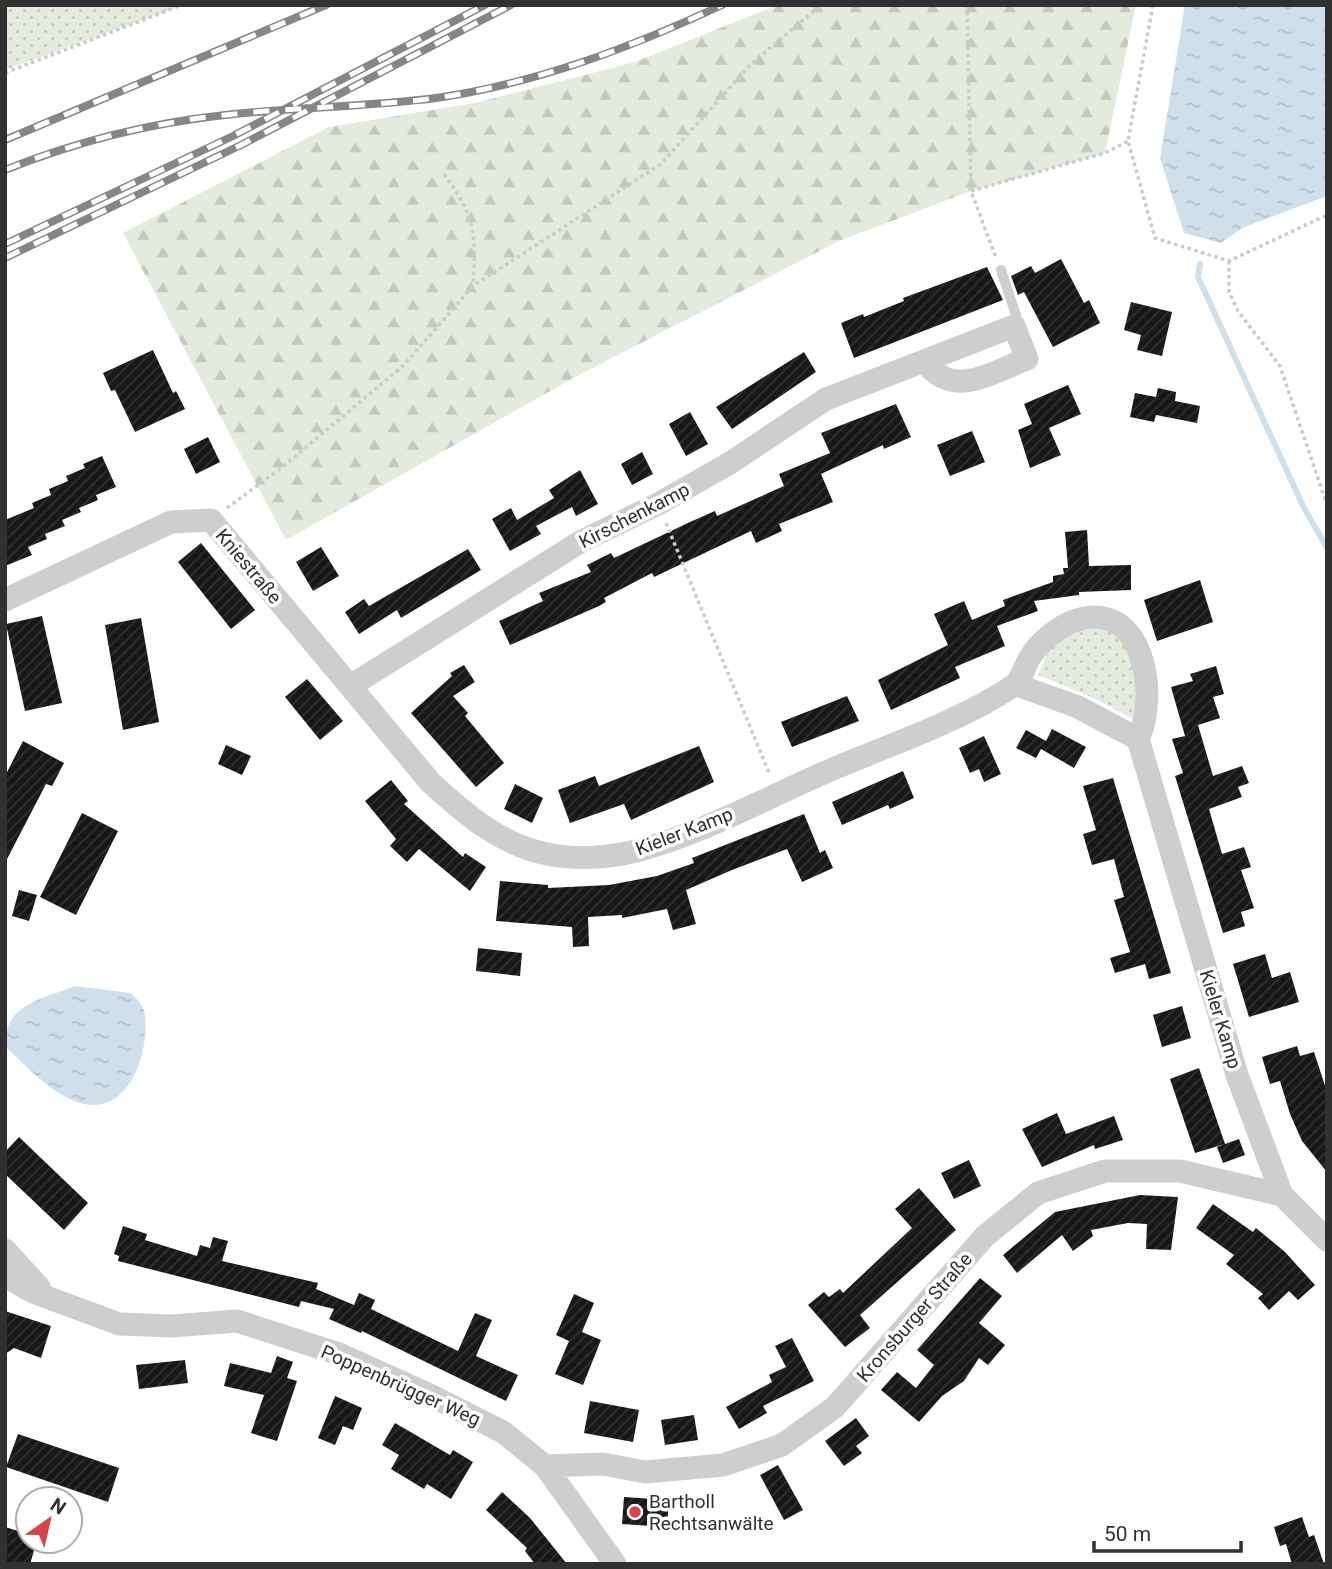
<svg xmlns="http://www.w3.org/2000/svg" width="1332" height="1569" font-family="Roboto,sans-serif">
  <defs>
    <pattern id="grass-dots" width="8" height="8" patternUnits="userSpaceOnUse" patternTransform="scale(1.75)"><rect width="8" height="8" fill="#e4eade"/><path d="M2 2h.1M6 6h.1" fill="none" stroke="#c4c9bf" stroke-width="1.8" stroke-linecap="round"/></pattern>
    <pattern id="forest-firs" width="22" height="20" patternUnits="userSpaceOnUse" patternTransform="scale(1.75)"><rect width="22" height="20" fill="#e4eade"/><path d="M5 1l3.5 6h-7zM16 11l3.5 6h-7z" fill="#c4c9bf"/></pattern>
    <pattern id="water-ripples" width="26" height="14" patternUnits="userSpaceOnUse" patternTransform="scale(1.75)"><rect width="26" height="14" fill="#cfdfeb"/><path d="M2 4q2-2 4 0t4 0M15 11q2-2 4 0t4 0" fill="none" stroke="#b2c0ca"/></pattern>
    <pattern id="building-hatch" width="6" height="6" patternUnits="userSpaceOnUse" patternTransform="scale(1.75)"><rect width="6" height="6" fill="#181818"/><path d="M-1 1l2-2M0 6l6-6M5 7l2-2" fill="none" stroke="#313131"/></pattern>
  </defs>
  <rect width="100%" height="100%" fill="#fff"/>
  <path fill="url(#grass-dots)" d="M5 5H183L5 70Z
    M1103 627 1123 637 1136 675 1135 720 1098 700 1038 675 1052 643 1086 628Z"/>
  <path fill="url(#forest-firs)" d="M778 5H1136L1105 153 971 191 839 241 575 377 286 540 123 233 329 127 475 103 635 62Z"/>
  <path fill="url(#water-ripples)" d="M1185 5H1327V196L1242 228 1221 243 1184 233 1160 158Z
    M75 986 131 993C136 998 142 1004 144 1010 151 1044 134 1108 90 1105 59 1102 28 1068 7 1048 0 1005 43 999 75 986Z"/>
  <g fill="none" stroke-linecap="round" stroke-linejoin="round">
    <path stroke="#cfdfeb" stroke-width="6" d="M1200 264 1198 277 1303 506 1327 548"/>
  </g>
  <path fill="url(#building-hatch)" d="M1061 259 1084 303 1089 300 1100 323 1053 347 1024 292 1018 295 1011 276 1031 266 1035 273Z
    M987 267 1003 300 854 358 841 323 863 314 864 317 904 301 903 298Z
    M1131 302 1172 312 1162 356 1137 350 1141 335 1124 330Z
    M153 350 173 393 176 391 185 409 135 432 115 390 111 391 103 373Z
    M804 352 816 372 732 429 716 407Z
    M1068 385 1081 414 1049 428 1061 455 1030 468 1018 430 1032 424 1024 404Z
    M1158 388 1176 392 1175 401 1200 406 1197 423 1156 415 1154 422 1130 417 1135 393 1156 397Z
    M896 404 911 437 884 449 883 445 821 474 833 502 779 524 782 531 756 543 751 531 654 577 652 573 604 598 606 602 599 606 510 645 499 621 543 601 539 593 591 572 587 565 611 553 614 558 690 522 715 511 717 516 784 486 779 474 830 453 821 433Z
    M690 412 708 444 686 456 669 424Z
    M972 431 985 462 950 476 937 445Z
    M208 437 220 462 196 474 184 449Z
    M642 452 653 474 632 485 621 464Z
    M102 456 116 487 96 495 98 500 79 508 81 512 62 520 65 526 45 534 47 539 28 547 32 555 5 566V520L34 508 32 503 51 495 49 489 68 481 66 476 85 468 83 464Z
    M580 470 598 504 576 516 572 507 536 526 541 534 510 551 492 519 511 508 517 520 554 498 549 490Z
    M1087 530 1089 566 1131 565V590L1079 592V595L1034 601 1038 611 997 626 1005 646 955 667 960 678 891 710 878 680 948 645 934 614 964 601 972 620 1005 606 1003 600 1053 582V576L1064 574 1063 568H1068L1065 532Z
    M201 543 255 610 231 629 178 562Z
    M321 547 339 576 313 591 296 562Z
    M468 549 481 570 401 618 397 610 359 634 345 612 364 599 369 606Z
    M1200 580 1213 622 1157 641 1144 600Z
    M42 616 62 703 25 711 6 624Z
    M141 618 159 722 123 730 105 625Z
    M464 665 475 682 453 696 468 713 465 716 504 763 476 787 411 713 452 676 450 673Z
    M1216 666 1224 694 1213 697 1220 718 1198 725 1213 776 1242 766 1249 783 1238 787 1242 797 1209 809 1222 854 1244 847 1251 867 1241 870 1254 908 1241 912 1245 926 1223 933 1175 776 1183 773 1172 739 1185 736 1171 687 1193 681 1190 674Z
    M307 679 343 721 320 740 285 697Z
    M847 696 859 721 792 747 781 722Z
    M1052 729 1086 747 1074 768 1041 749 1036 758 1016 748 1026 730 1046 741Z
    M984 736 1001 774 984 782 979 769 970 773 959 748Z
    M23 741 64 763 52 786 46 784 5 863V776Z
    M226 745 251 756 242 775 218 764Z
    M699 746 714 782 631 820 624 804 570 823 558 790 595 776 599 786Z
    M903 771 914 798 890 809 888 805 842 825 832 802Z
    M1113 778 1171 973 1149 979 1145 964 1115 973 1110 958 1130 952 1114 900 1124 897 1114 859 1092 865 1083 834 1096 830 1083 786Z
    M391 780 408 801 404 804 463 857 465 853 486 867 470 891 419 849 407 862 390 846 396 839 365 801Z
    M515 784 543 798 532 823 504 809Z
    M82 813 118 831 76 915 40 897Z
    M804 814 820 853 825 850 833 868 802 882 787 849 732 870 686 890 696 924 673 930 667 909 622 918V915L588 917 589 946 573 947 572 927 496 921 500 881 548 885V888L609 885 657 876 694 863 692 858Z
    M19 890 37 895 29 921 12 916Z
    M478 948 522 953 520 976 476 971Z
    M1265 954 1272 978 1290 972 1299 1002 1249 1017 1233 964Z
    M1182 1006 1191 1038 1162 1047 1153 1015Z
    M1297 1046 1300 1056 1314 1052 1327 1092V1172L1302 1141 1290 1114 1280 1081 1270 1084 1262 1057Z
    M1199 1068 1225 1144 1239 1139 1245 1155 1223 1163 1217 1147 1225 1144 1195 1153 1170 1079Z
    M1057 1113 1066 1134 1114 1116 1123 1140 1095 1149 1094 1145 1042 1167 1022 1129Z
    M19 1137 88 1203 64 1230 5 1174V1152Z
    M969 1160 981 1186 954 1199 941 1173Z
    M919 1188 956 1230 860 1315 870 1328 845 1347 808 1305 824 1292 829 1297 840 1289 843 1293 912 1228 895 1209Z
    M1140 1195 1178 1197 1171 1250 1146 1249 1147 1224 1128 1223 1091 1230 1093 1236 1073 1251 1062 1235 1017 1273 1003 1255 1055 1212Z
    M1213 1204 1253 1232 1256 1228 1285 1252 1315 1285 1298 1300 1289 1291 1269 1310 1258 1298 1263 1294 1226 1264 1234 1255 1196 1228Z
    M123 1226 147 1234 145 1240 197 1256 200 1245 210 1248 213 1237 228 1241 222 1261 318 1283 316 1289 354 1305 359 1293 375 1300 371 1309 458 1351 475 1313 492 1320 476 1356 518 1375 506 1401 362 1331 361 1333 329 1319 334 1309 301 1301 299 1307 118 1261 119 1256 114 1254Z
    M980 1278 1002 1296 979 1323 1005 1345 988 1365 979 1358 964 1381 942 1396 919 1422 881 1390 897 1372 916 1388 934 1365 917 1350Z
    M574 1294 594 1303 582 1332 601 1340 583 1385 555 1374 569 1341 556 1335Z
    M5 1311 51 1326 41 1358 14 1348 5 1354Z
    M792 1338 814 1381 763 1406 767 1413 739 1429 726 1407 772 1382 769 1375 786 1367 775 1346Z
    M277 1356 293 1362 287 1378 297 1381 277 1441 251 1433 264 1395 224 1386 230 1363 271 1373Z
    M185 1360 188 1383 139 1389 136 1365Z
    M335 1396 362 1408 353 1430 343 1426 335 1445 318 1438Z
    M590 1401 639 1410 633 1442 584 1433Z
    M694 1415 698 1440 665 1445 661 1420Z
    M856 1418 869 1436 856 1446 862 1453 844 1466 825 1441Z
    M395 1423 450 1455 453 1450 473 1462 451 1499 427 1484 424 1489 391 1469 399 1455 382 1445Z
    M18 1434 119 1468 108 1502 6 1467Z
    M778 1465 803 1510 784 1520 760 1475Z
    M502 1492 530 1518 567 1564H535L525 1551 527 1548 486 1510Z
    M624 1497 669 1500 667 1527 622 1524Z
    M1302 1517 1309 1537 1314 1535 1324 1564H1292L1286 1544 1280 1546 1274 1527Z
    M5 1527 28 1534V1541H37L30 1564H5Z"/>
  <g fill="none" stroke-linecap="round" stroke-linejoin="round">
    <path stroke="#cbcbcb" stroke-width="3.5" stroke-dasharray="3.5 3.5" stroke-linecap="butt" d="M967 5 971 191 996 258
      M1153 5 1128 141 1155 238 1229 261 1327 215
      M5 73 182 5
      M444 174C476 219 476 232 473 286
      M971 191 1105 153 1128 141
      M1229 261V292L1238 311 1280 366 1327 505
      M227 508 281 468 403 366 473 286 661 164 752 63 821 5
      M666 523 770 775"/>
    <path stroke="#cecece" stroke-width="10" d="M1001 270 1016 315 1014 326"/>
    <path stroke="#cecece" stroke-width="23" d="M5 600 171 522 211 520 431 783C465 814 501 845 547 854 575 860 608 858 636 851 701 834 764 799 826 772 888 745 957 723 1013 686 1021 681 1024 668 1029 659 1039 642 1058 626 1077 620 1144 599 1159 696 1138 739
      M352 685 580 542 658 504 730 463 826 399 924 361C953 400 990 373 1027 359L1014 326 924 361
      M1017 685 1078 707 1138 739 1237 1075 1282 1195 1327 1240
      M5 1250 39 1287
      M5 1276 33 1292 119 1324 172 1326 237 1321 339 1354 430 1395 503 1432 545 1466 615 1564
      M545 1466 603 1464 645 1472 723 1465 782 1445 835 1407 985 1236 1038 1193 1105 1171H1180L1282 1195"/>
    <defs>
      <path id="rail" d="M5 140 326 5
        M5 170C75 142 150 123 225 115 295 107 366 107 436 98 537 83 630 48 722 5
        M5 244 233 136 485 5
        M5 258 239 146 511 5"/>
    </defs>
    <use href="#rail" stroke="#868686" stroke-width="8"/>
    <use href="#rail" stroke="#fff" stroke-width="5" stroke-dasharray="16" stroke-linecap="butt"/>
  </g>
  <circle fill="#d84449" stroke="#fff" stroke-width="2.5" cx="635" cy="1512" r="7"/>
  <g text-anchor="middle" stroke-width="7" stroke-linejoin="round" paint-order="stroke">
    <g font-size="19" fill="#313131" stroke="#fff">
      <text transform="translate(634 515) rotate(-27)" y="7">Kirschenkamp</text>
      <text transform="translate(249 566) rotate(50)" y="7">Kniestraße</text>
      <text transform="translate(684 831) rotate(-21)" y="7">Kieler Kamp</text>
      <text transform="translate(1221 1019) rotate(73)" y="7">Kieler Kamp</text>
      <text transform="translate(914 1317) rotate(-49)" y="7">Kronsburger Straße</text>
      <text transform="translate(401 1385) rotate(24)" y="7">Poppenbrügger Weg</text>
    </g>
    <g font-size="19" fill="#313131" stroke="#fff" text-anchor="start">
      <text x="649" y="1508">Bartholl<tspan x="649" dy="22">Rechtsanwälte</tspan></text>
    </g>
  </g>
  <rect width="1332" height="1569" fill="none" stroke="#313131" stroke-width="14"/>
  <g transform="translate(49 1520) rotate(34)"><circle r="33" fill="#ffffff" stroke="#adadad" stroke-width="2"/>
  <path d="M0-5L12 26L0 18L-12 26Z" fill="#d84449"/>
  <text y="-10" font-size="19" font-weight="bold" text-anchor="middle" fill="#313131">N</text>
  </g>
  <path d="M1094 1541v10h147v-10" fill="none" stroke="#313131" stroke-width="3.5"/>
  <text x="1104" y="1541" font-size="21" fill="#313131" stroke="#ffffff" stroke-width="5" paint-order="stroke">50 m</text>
</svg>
